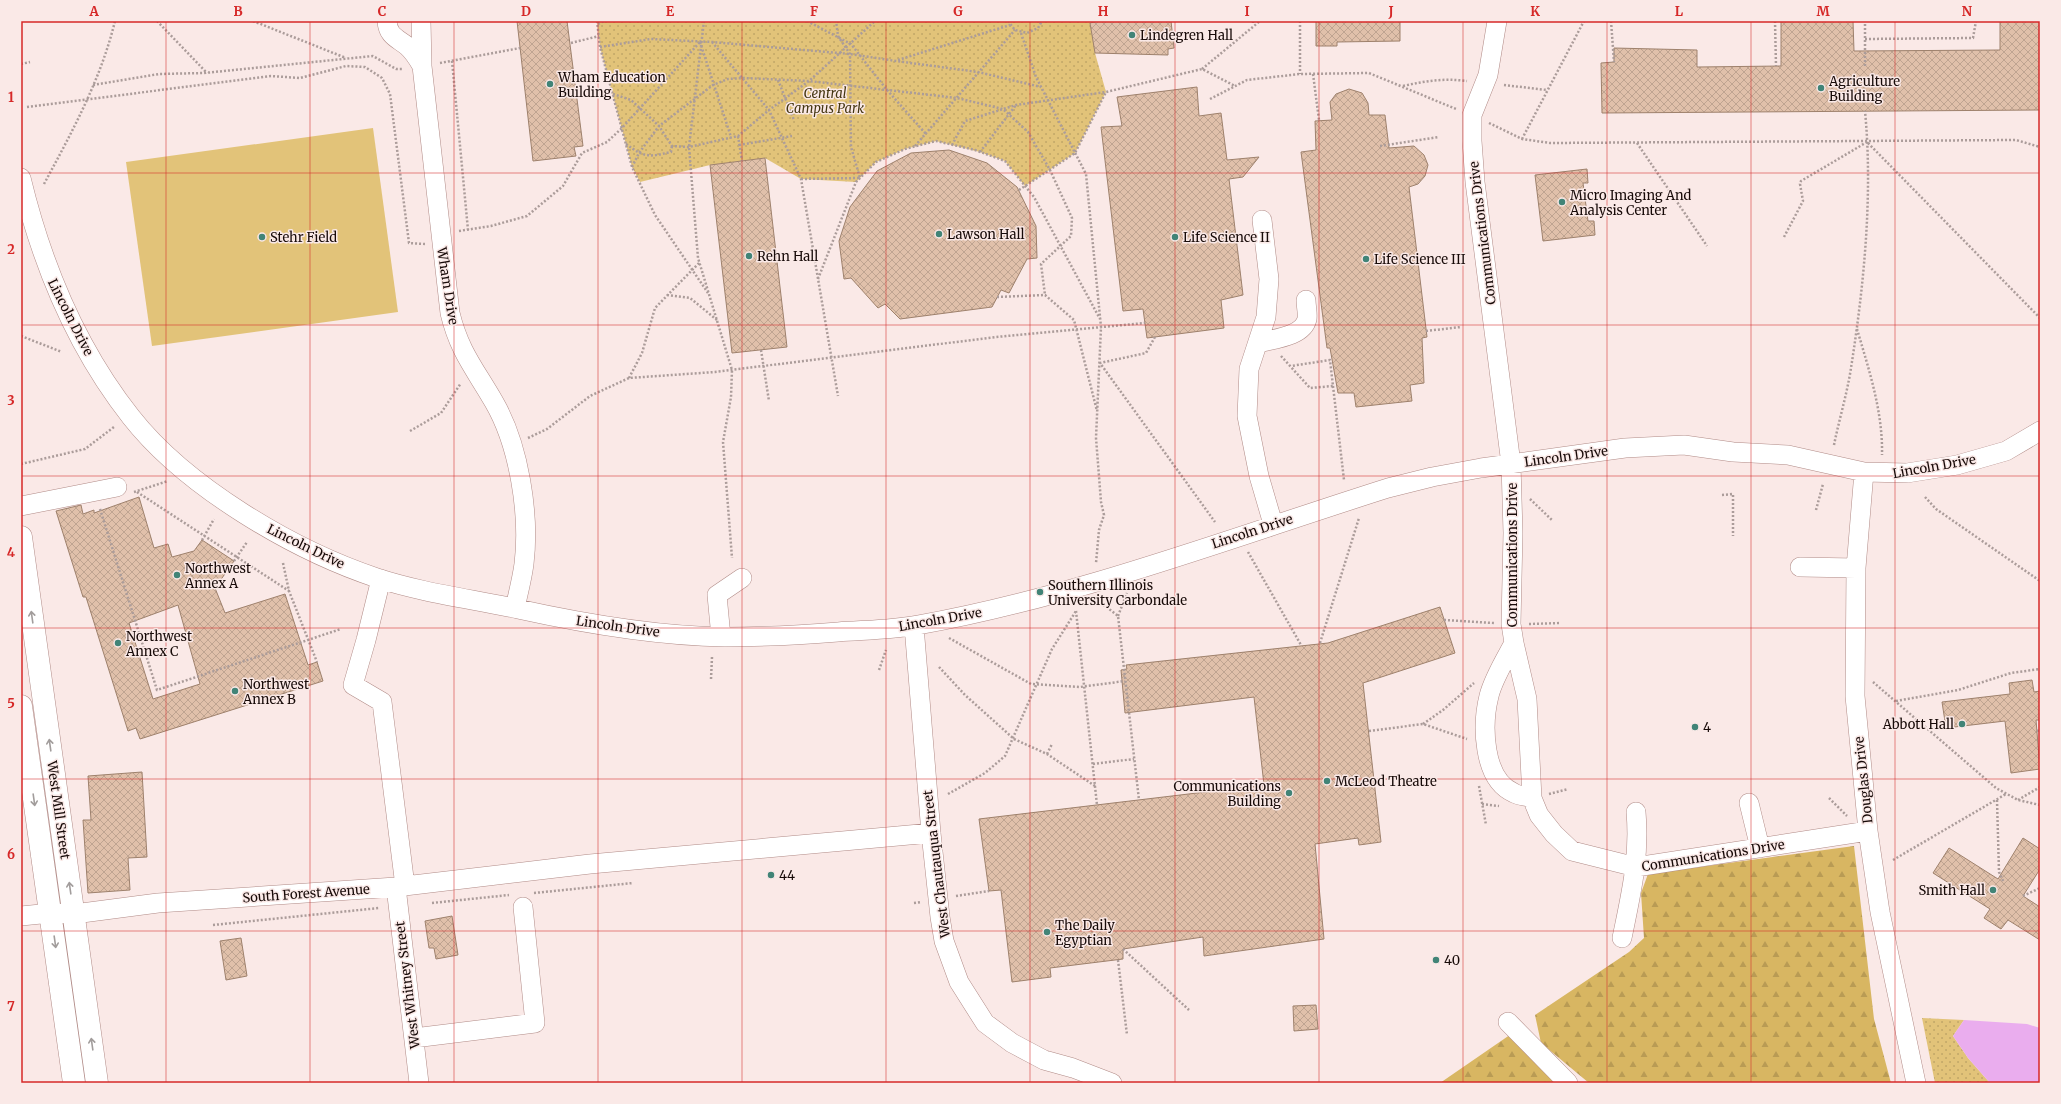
<svg xmlns="http://www.w3.org/2000/svg" width="2061" height="1104" font-family="Merriweather,serif">
  <defs>
    <pattern id="forest-firs" width="22" height="20" patternUnits="userSpaceOnUse"><rect width="22" height="20" fill="#d8b662"/><path d="M5 1l3.5 6h-7zM16 11l3.5 6h-7z" fill="#b99b54"/></pattern>
    <pattern id="park-dots" width="8" height="8" patternUnits="userSpaceOnUse"><rect width="8" height="8" fill="#e2c379"/><path d="M2 2h.1M6 6h.1" fill="none" stroke="#c1a667" stroke-width="1.8" stroke-linecap="round"/></pattern>
    <pattern id="building-cross-hatch" width="8" height="8" patternUnits="userSpaceOnUse"><rect width="8" height="8" fill="#e0c0aa"/><path d="M0 0l8 8M0 8l8-8" fill="none" stroke="#bfa491"/></pattern>
  </defs>
  <rect width="100%" height="100%" fill="#fae9e7"/>
  <path fill="url(#forest-firs)" d="M1854 846 1874 1019 1891 1083H1589L1541 1043 1535 1015 1629 952 1644 938 1641 893 1648 874Z
    M1517 1030 1568 1083H1440Z"/>
  <path fill="url(#park-dots)" d="M597 21H1090L1095 53 1106 92 1075 153 1025 186 1005 161 980 152 936 141 905 149 876 162 856 182 801 179 765 158 710 165 640 182 632 167 600 47Z
    M1922 1018 1964 1020 1953 1036 1968 1058 1990 1083H1935Z"/>
  <path fill="#e2c379" d="M373 128 398 312 152 346 126 162Z"/>
  <path fill="#eaadee" d="M1964 1020 2027 1024 2040 1028V1083H1990L1968 1058 1953 1036Z"/>
  <path fill="url(#building-cross-hatch)" stroke="#9e816c" fill-rule="evenodd" d="M517 21H567L583 146 574 147 576 156 533 161Z
    M1098 21H1171L1174 48 1168 49V55L1095 53 1090 23Z
    M1316 21H1400V41L1337 42V46H1316Z
    M1781 21H1853L1854 51 2000 50V21H2040V110L1602 113 1601 63 1614 62V48L1697 50V67L1781 66Z
    M1197 87 1199 116 1221 113 1227 160 1259 157 1243 177 1229 179 1243 295 1221 300 1224 328 1147 338 1143 309 1123 311 1101 127 1122 126 1117 97Z
    M1349 89 1362 93 1368 103 1369 115H1385L1389 148 1414 146 1424 155 1428 165 1425 176 1418 184 1409 187 1427 337 1422 338 1424 383 1410 385 1412 401 1356 407 1354 393H1338L1330 348H1327L1301 152 1316 150 1315 121 1332 120 1330 102 1336 94Z
    M949 150 987 163 1017 187 1036 226 1037 258 1027 259 1009 293 1001 290 992 307 900 319 885 304 878 308 851 278 844 279 839 241 850 207 877 171 911 153Z
    M765 158 787 347 732 353 710 165Z
    M1587 169 1588 183H1583L1588 221H1594L1595 235 1543 241 1535 175Z
    M139 497 154 548 168 544 172 557 194 551 202 540 234 561 215 588 225 613 285 594 308 665 317 662 323 681 140 739 136 728 128 731 86 597H83L56 511 81 505 83 514 94 510V513ZM178 605 200 684 153 699 129 623Z
    M1440 607 1455 653 1363 683 1381 842 1359 845 1358 838 1315 844 1324 939 1204 956 1203 937 1123 949V959L1050 968 1051 977 1012 982 1001 890 989 891 979 819 1264 785 1254 697 1125 713 1121 670 1127 669 1126 665 1328 643Z
    M2032 680 2034 692 2040 691V720H2036L2040 769 2011 773 2005 721 1946 728 1942 702 2010 694 2009 683Z
    M142 772 147 857 128 858 130 890 88 893 83 820H91L88 776Z
    M2023 838 2040 849V869L2023 896 2040 907V940L2008 920 2001 929 1984 918 1990 909 1933 873 1949 848 1998 879Z
    M452 916 458 955 436 959 434 948H429L425 921Z
    M241 938 247 976 226 980 220 941Z
    M1316 1005 1318 1029 1294 1031 1293 1006Z"/>
  <g fill="none" stroke-linecap="round" stroke-linejoin="round">
    <defs>
      <path id="minor" d="M387 21C388 36 397 38 407 46 414 52 418 59 422 66
        M421 21 422 66 450 313C459 351 475 369 494 402 519 445 530 514 524 564 522 579 518 594 515 608
        M1497 21 1488 75 1472 115V141L1475 182 1511 464 1513 533 1511 624 1514 643 1527 699 1532 798 1539 815 1554 834 1572 851 1636 867 1868 831
        M21 178C42 265 75 346 131 417 186 487 293 550 377 578 423 593 472 599 518 609 586 624 656 636 725 637 763 637 800 635 838 632 864 630 892 630 918 625 1079 596 1233 537 1388 488L1432 477 1481 468 1625 448 1684 445 1733 452 1788 455 1864 472 1907 473 1957 465 2006 451 2040 431
        M1262 220 1269 279 1266 317 1249 369 1247 416 1259 476 1273 524
        M1258 343C1272 339 1303 337 1307 319 1308 314 1306 306 1306 300
        M1864 472 1856 568 1855 696 1868 831 1880 912 1916 1083
        M21 506 117 487
        M1800 567 1856 568
        M381 579 366 640 353 685 382 702 405 886
        M914 626 931 833 940 917 944 941 959 982 985 1023 1012 1043 1044 1060 1073 1068 1112 1083
        M721 637 717 595 742 578
        M1514 643C1506 658 1493 679 1489 696 1482 724 1482 779 1514 793 1519 796 1526 796 1532 798
        M1749 803 1760 848
        M396 887 419 1083
        M21 916 51 913 74 914 158 903 396 887 590 864 931 833
        M1622 938C1631 894 1640 857 1636 812
        M1508 1022 1568 1083
        M414 1038 535 1023 523 907"/>
      <path id="major" d="M21 537 97 1083
        M21 706 74 1083"/>
    </defs>
    <use href="#minor" stroke="#b18b87" stroke-width="20"/>
    <use href="#major" stroke="#b18b87" stroke-width="23"/>
    <path stroke="#ab9c9a" stroke-width="2.5" stroke-dasharray="2 2" stroke-linecap="butt" d="M157 21 207 73
      M253 21 346 58
      M597 21 600 47 632 167 655 215 708 293
      M704 21 689 147 698 258 732 370 731 397 723 442 732 558
      M807 21 851 44 887 90 926 134
      M1008 21 1015 30 1027 33 1038 28 1042 21
      M1253 21V25
      M1300 21V74
      M1611 21 1614 62
      M1775 21 1776 66
      M598 24 604 21
      M1021 33 1036 77 1086 174 1101 327 1096 438 1101 502 1104 515 1099 530 1096 563
      M1865 39 1973 38 1976 21
      M700 42 731 137
      M712 42 769 110 801 179 838 396
      M571 43 599 36
      M600 47 651 39 712 42 850 54 896 61 978 72 1041 87
      M898 60 1010 25
      M452 61 468 230
      M440 63 520 48
      M21 64 30 62
      M1865 66V21
      M1202 69 1260 21
      M1313 74 1319 120
      M778 80 794 120
      M93 85 159 74 204 73 373 56 396 69H403
      M1504 85 1547 90
      M1403 86C1425 81 1444 78 1467 81
      M613 94 631 100 659 126 672 146 689 147 738 136 769 110 809 81 875 21
      M1210 99 1247 80 1300 74 1369 73 1456 109
      M27 107 271 76 300 78 346 66 365 67 382 78 390 94 409 243 425 244
      M1489 123 1522 139 1550 143 2016 140 2040 147
      M738 136 742 161
      M1522 139 1584 21
      M1637 143 1707 246
      M1868 143 2040 318
      M626 144C645 158 649 157 671 152L672 146
      M739 145 792 136
      M952 145 965 121 1016 105 1106 92 1202 69 1235 86
      M915 146 1015 30
      M1380 146 1439 137
      M980 152 1016 105
      M632 167 639 153 659 126 713 85 728 79 743 78 809 81 957 98 1003 109 1028 132 1050 170 1072 218 1071 236 1041 264 1045 295
      M801 179 860 178 851 147 850 54 838 36 836 21
      M44 184C72 132 101 79 115 21
      M1019 190 1075 153 1106 92
      M459 231 491 226 527 216 563 186 582 153 607 142 622 128 700 42
      M1784 237 1803 201 1800 184 1801 181 1867 142
      M818 279 856 182 876 162 905 149 936 141 975 150 1005 161 1034 197 1100 319
      M667 295 690 298 717 320
      M997 297 1045 295 1074 320 1097 411
      M1857 329C1869 370 1883 412 1882 455
      M1426 331 1461 327
      M21 336 62 352
      M1155 337 1146 353 1100 363 1215 522
      M761 350 769 401
      M1281 356 1310 388 1333 386 1330 360 1291 366
      M629 378 642 353 655 308 699 263
      M1333 386 1344 480
      M410 431 441 413 461 383
      M528 438 547 429 590 396 629 378 715 372 996 337 1145 323
      M1834 445C1839 420 1847 394 1851 368 1864 285 1873 195 1865 111
      M21 464 85 449 114 427
      M134 492 168 481
      M137 492 289 591
      M1722 495 1733 494V536
      M1925 497 1936 509 2040 581
      M1530 499 1553 521
      M100 509 157 690 341 629
      M1816 510 1823 484
      M202 540 214 519
      M1248 552 1301 645
      M234 561 247 542
      M283 563 289 591 317 662
      M1100 602 1118 616 1139 800
      M1076 611 1097 805
      M1118 616 1127 593
      M1444 620 1494 623
      M1529 624 1561 623
      M949 638 1031 684 1080 687 1125 681
      M1320 643 1359 518
      M939 667 965 695 1014 739 1047 754 1095 786
      M879 670 886 650
      M711 679 712 657
      M1873 682 1996 788 2018 800 2040 805
      M1896 701 1958 690 2011 673 2040 669
      M1423 724 1443 710 1474 683
      M1369 731 1423 724 1467 739
      M2037 731 2040 730
      M1047 754 1052 744
      M1093 764 1134 759
      M1479 786 1486 825
      M948 794 985 773 1005 756 1052 649 1076 611
      M1549 794 1568 789
      M1829 798 1847 816
      M1997 800 1999 872 2004 883
      M2018 800 2040 787
      M1482 804 1499 806
      M1893 860 2006 794
      M534 893 633 883
      M956 896 989 891
      M2023 896 2040 888
      M432 903 509 895
      M914 903 921 902
      M213 925 379 908
      M1123 949 1189 1010
      M1118 960 1127 1035"/>
    <use href="#minor" stroke="#fff" stroke-width="19"/>
    <use href="#major" stroke="#fff" stroke-width="22"/>
  </g>
  <defs><path id="oneway-shaft" d="M-6 0H5M1.5-3L5.5 0L1.5 3" fill="none" stroke-width="1.6" stroke-linecap="round" stroke-linejoin="round"/></defs>
  <g stroke="#a29d9c">
    <use href="#oneway-shaft" transform="translate(32 617) rotate(-98)"/>
    <use href="#oneway-shaft" transform="translate(50 745) rotate(-98)"/>
    <use href="#oneway-shaft" transform="translate(34 800) rotate(82)"/>
    <use href="#oneway-shaft" transform="translate(70 888) rotate(-98)"/>
    <use href="#oneway-shaft" transform="translate(55 942) rotate(82)"/>
    <use href="#oneway-shaft" transform="translate(92 1044) rotate(-98)"/>
  </g>
  <path fill="none" stroke="#d62828" stroke-width="1" stroke-opacity="0.55" d="M166 21V1083M310 21V1083M454 21V1083M598 21V1083M742 21V1083M886 21V1083M1030 21V1083M1175 21V1083M1319 21V1083M1463 21V1083M1607 21V1083M1751 21V1083M1895 21V1083M21 173H2040M21 325H2040M21 476H2040M21 628H2040M21 779H2040M21 931H2040"/>
  <g fill="#418477" stroke="#fae9e7" stroke-width="1.5">
    <circle cx="1132" cy="35" r="4"/>
    <circle cx="550" cy="84" r="4"/>
    <circle cx="1821" cy="88" r="4"/>
    <circle cx="1562" cy="202" r="4"/>
    <circle cx="939" cy="234" r="4"/>
    <circle cx="262" cy="237" r="4"/>
    <circle cx="1175" cy="237" r="4"/>
    <circle cx="749" cy="256" r="4"/>
    <circle cx="1366" cy="259" r="4"/>
    <circle cx="177" cy="575" r="4"/>
    <circle cx="1040" cy="592" r="4"/>
    <circle cx="118" cy="643" r="4"/>
    <circle cx="235" cy="691" r="4"/>
    <circle cx="1962" cy="724" r="4"/>
    <circle cx="1695" cy="727" r="4"/>
    <circle cx="1327" cy="781" r="4"/>
    <circle cx="1289" cy="793" r="4"/>
    <circle cx="771" cy="875" r="4"/>
    <circle cx="1993" cy="890" r="4"/>
    <circle cx="1047" cy="932" r="4"/>
    <circle cx="1436" cy="960" r="4"/>
  </g>
  <g text-anchor="middle" stroke-width="3" stroke-linejoin="round" paint-order="stroke">
    <g font-size="13" fill="#170a08" stroke="#fae9e7" text-anchor="start">
      <text x="1140" y="40">Lindegren Hall</text>
      <text x="558" y="82">Wham Education<tspan x="558" dy="15">Building</tspan></text>
      <text x="1829" y="86">Agriculture<tspan x="1829" dy="15">Building</tspan></text>
      <text x="1570" y="200">Micro Imaging And<tspan x="1570" dy="15">Analysis Center</tspan></text>
      <text x="947" y="239">Lawson Hall</text>
      <text x="270" y="242">Stehr Field</text>
      <text x="1183" y="242">Life Science II</text>
      <text x="757" y="261">Rehn Hall</text>
      <text x="1374" y="264">Life Science III</text>
      <text x="185" y="573">Northwest<tspan x="185" dy="15">Annex A</tspan></text>
      <text x="1048" y="590">Southern Illinois<tspan x="1048" dy="15">University Carbondale</tspan></text>
      <text x="126" y="641">Northwest<tspan x="126" dy="15">Annex C</tspan></text>
      <text x="243" y="689">Northwest<tspan x="243" dy="15">Annex B</tspan></text>
      <text x="1954" y="729" text-anchor="end">Abbott Hall</text>
      <text x="1703" y="732">4</text>
      <text x="1335" y="786">McLeod Theatre</text>
      <text x="1281" y="791" text-anchor="end">Communications<tspan x="1281" dy="15">Building</tspan></text>
      <text x="779" y="880">44</text>
      <text x="1985" y="895" text-anchor="end">Smith Hall</text>
      <text x="1055" y="930">The Daily<tspan x="1055" dy="15">Egyptian</tspan></text>
      <text x="1444" y="965">40</text>
    </g>
    <g font-size="13" font-style="italic" fill="#443611" stroke="#fae9e7">
      <text x="825" y="98">Central<tspan x="825" dy="15">Campus Park</tspan></text>
    </g>
    <g font-size="13" fill="#170a08" stroke="#fae9e7">
      <text transform="translate(1482 233) rotate(-97)" y="5">Communications Drive</text>
      <text transform="translate(448 286) rotate(81)" y="5">Wham Drive</text>
      <text transform="translate(71 317) rotate(63)" y="5">Lincoln Drive</text>
      <text transform="translate(1566 456) rotate(-8)" y="5">Lincoln Drive</text>
      <text transform="translate(1934 466) rotate(-10)" y="5">Lincoln Drive</text>
      <text transform="translate(1252 531) rotate(-18)" y="5">Lincoln Drive</text>
      <text transform="translate(306 546) rotate(26)" y="5">Lincoln Drive</text>
      <text transform="translate(1512 555) rotate(-90)" y="5">Communications Drive</text>
      <text transform="translate(940 619) rotate(-10)" y="5">Lincoln Drive</text>
      <text transform="translate(618 626) rotate(8)" y="5">Lincoln Drive</text>
      <text transform="translate(1863 780) rotate(-96)" y="5">Douglas Drive</text>
      <text transform="translate(59 810) rotate(82)" y="5">West Mill Street</text>
      <text transform="translate(1713 855) rotate(-9)" y="5">Communications Drive</text>
      <text transform="translate(936 864) rotate(-97)" y="5">West Chautauqua Street</text>
      <text transform="translate(306 893) rotate(-4)" y="5">South Forest Avenue</text>
      <text transform="translate(407 985) rotate(-97)" y="5">West Whitney Street</text>
    </g>
  </g>
  <rect width="2061" height="1104" fill="none" stroke="#fae9e7" stroke-width="44"/>
  <rect x="22" y="22" width="2017" height="1060" fill="none" stroke="#d62828" stroke-width="1.5"/>
  <g font-size="13" text-anchor="middle" font-weight="bold" fill="#d62828">
    <text x="94" y="16">A</text>
    <text x="238" y="16">B</text>
    <text x="382" y="16">C</text>
    <text x="526" y="16">D</text>
    <text x="670" y="16">E</text>
    <text x="814" y="16">F</text>
    <text x="958" y="16">G</text>
    <text x="1103" y="16">H</text>
    <text x="1247" y="16">I</text>
    <text x="1391" y="16">J</text>
    <text x="1535" y="16">K</text>
    <text x="1679" y="16">L</text>
    <text x="1823" y="16">M</text>
    <text x="1967" y="16">N</text>
    <text x="11" y="102">1</text>
    <text x="11" y="254">2</text>
    <text x="11" y="405">3</text>
    <text x="11" y="557">4</text>
    <text x="11" y="708">5</text>
    <text x="11" y="859">6</text>
    <text x="11" y="1011">7</text>
  </g>
</svg>
